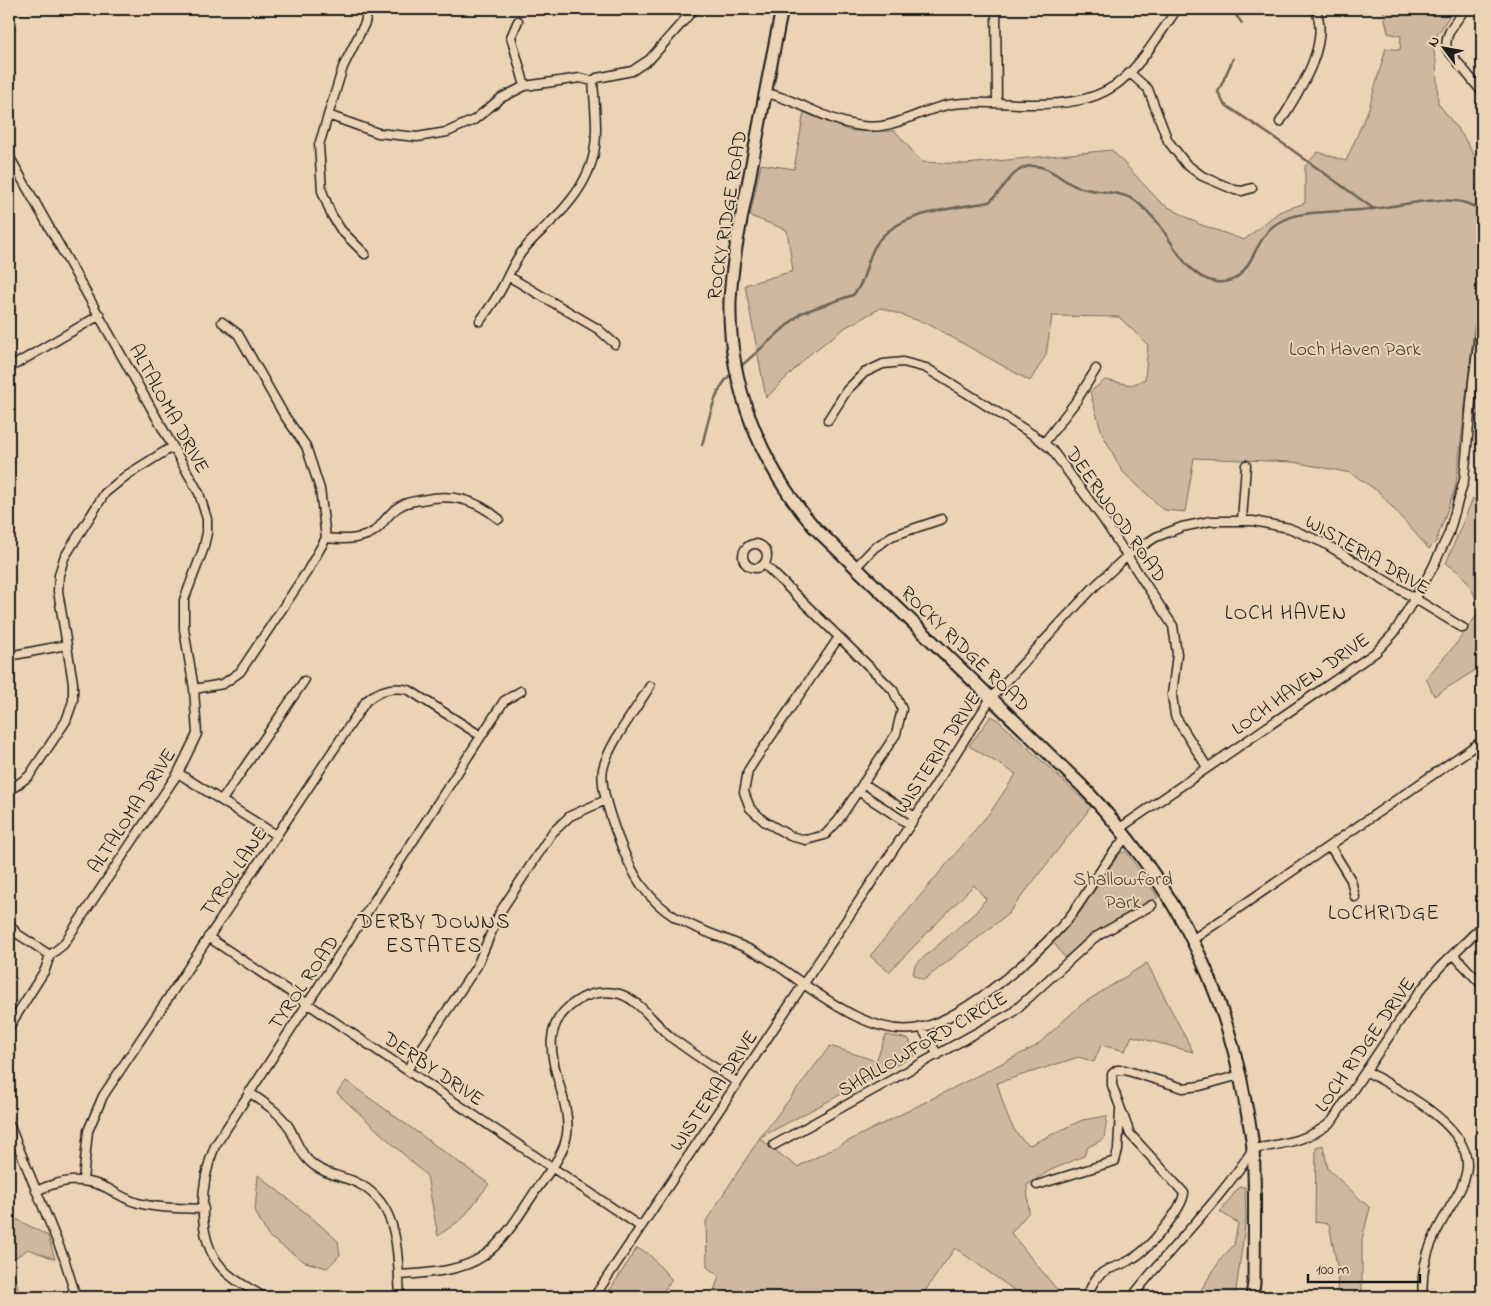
<svg xmlns="http://www.w3.org/2000/svg" width="1491" height="1306" font-family="'Indie Flower',sans-serif">
  <rect width="100%" height="100%" fill="#edd3b5"/>
  <filter id="ink" filterUnits="userSpaceOnUse"><feTurbulence type="fractalNoise" baseFrequency=".02" numOctaves="2"/><feDisplacementMap in="SourceGraphic" scale="10" xChannelSelector="R" yChannelSelector="G"/><feConvolveMatrix kernelMatrix="1 2 1 2 8 2 1 2 1" color-interpolation-filters="sRGB"/></filter>
  <g filter="url(#ink)">
    <path fill="#cfb89f" stroke="#766a5e" d="M1383 9H1454L1432 43 1436 62 1438 103 1463 136 1482 169V309L1474 327 1456 485 1436 542 1429 549 1379 492 1351 473 1293 462 1194 458 1185 512 1164 510 1122 471 1102 433 1090 392 1105 380 1132 385 1145 379 1148 345 1119 317 1052 316 1046 355 1030 381 928 324 881 308 846 327 810 354 766 398 745 285 793 271 787 230 750 216 761 164 794 169 804 112 850 131H895L922 162 965 164 1112 150 1161 203 1199 224 1244 240 1279 212 1305 203V166L1318 152 1346 161 1369 108 1386 48 1400 50 1401 36 1388 33Z
      M1482 367V448L1475 443Z
      M1473 498 1482 506V666L1434 696 1426 678 1456 644 1479 612C1473 586 1468 578 1446 563Z
      M991 716 997 719 1091 807 1008 914 924 980 913 975 915 965 976 912 986 899 974 885 889 972 870 956 991 811 1016 774 969 746Z
      M1126 851 1158 897 1093 934 1065 958 1051 939 1079 914 1118 855Z
      M1147 963 1193 1052 1132 1036 1125 1051 1101 1045 1094 1062 1079 1057 997 1083C1004 1104 1009 1134 1030 1145L1082 1120 1107 1116 1104 1139 1088 1147 1084 1156 1051 1170 1027 1185 1029 1212 1011 1233 1063 1297H1024L955 1248 921 1297H702L714 1291 719 1276 707 1267 706 1221 759 1139 830 1046 876 1061 886 1035 909 1039 915 1055 759 1138 797 1167 1036 1046 1082 1004Z
      M346 1081 489 1184 463 1218 438 1236 427 1176 337 1093Z
      M1323 1145 1328 1169 1370 1208 1362 1239V1297H1337L1338 1271 1329 1224 1315 1222 1316 1147Z
      M258 1175 311 1217 338 1241 340 1255 327 1268 305 1262 268 1236 255 1211Z
      M1239 1187H1245L1246 1219 1235 1297H1200L1201 1290 1221 1259 1234 1245 1238 1223 1220 1212Z
      M9 1215 48 1236 55 1259 28 1249 10 1261 21 1297H9Z
      M637 1248 649 1254 672 1280 659 1297H613L608 1293Z"/>
    <g fill="none" stroke-linecap="round" stroke-linejoin="round">
      <path stroke="#6c6357" stroke-width="2.5" d="M1231 9 1242 23
        M1233 59 1218 92 1224 104 1288 147 1374 209
        M740 367 801 313 853 295C865 283 866 264 873 250 890 212 953 209 989 202 1003 192 1011 168 1031 166 1049 165 1061 180 1075 186 1095 194 1120 189 1137 202 1146 210 1157 220 1163 230 1176 249 1189 278 1216 282 1251 286 1252 243 1272 227 1276 224 1283 220 1288 218 1309 210 1348 212 1371 209 1399 206 1426 198 1454 201 1464 201 1474 206 1482 211
        M702 445C709 420 713 390 733 372"/>
      <defs>
        <path id="street" d="M996 9 997 102
          M1465 9C1457 21 1443 34 1447 49L1482 92
          M518 21 511 37 525 86
          M1130 73 1148 89 1168 141 1186 164 1202 176 1235 190 1242 191 1252 188
          M766 93C799 100 828 122 862 126 894 131 922 108 953 104 978 101 1001 104 1025 104 1117 106 1129 79 1177 9
          M328 115 378 133 417 137 447 132 474 120 501 98 525 86 580 78 593 81 597 78 632 71 650 59 694 9
          M1280 122C1298 93 1332 43 1315 9
          M9 156 199 493 207 519V533L203 550 184 600V629L194 689 197 734 178 773 63 945 50 955 45 970 9 1027
          M365 254 341 230 331 214 322 191 319 145 343 67 365 23 368 9
          M508 276 598 329 615 344
          M480 321C488 310 497 298 503 286 509 274 513 264 521 253 534 235 552 223 566 206 603 163 597 134 593 81
          M9 368 100 315
          M828 420 847 390 864 373 883 364 903 362 926 368 949 382 1035 436 1052 450 1103 519 1173 626 1177 654 1172 695 1175 716 1207 767
          M1044 443 1077 400 1096 369
          M1242 520 1246 465
          M326 538C343 540 367 541 380 526 386 518 393 509 402 505 407 502 415 501 421 500 451 493 475 499 499 519
          M743 556a12 12 0 1 1 24 0a12 12 0 1 1-24 0Z
          M764 564 839 637
          M855 568 874 548 892 536 942 519
          M839 637 893 690 902 709 896 734 838 821 825 835 806 840 790 836 764 821 750 808 744 792 748 771 755 760Z
          M9 656 66 645
          M650 686C637 708 608 745 603 769 598 794 627 865 642 886 651 898 662 909 675 917 705 935 740 941 769 960 811 987 868 1039 920 1028 967 1017 1046 949 1074 911 1092 886 1106 858 1127 837
          M194 689 223 684 240 672 308 570 326 538 320 489 306 446 284 415 238 334 222 322
          M178 773 276 835
          M863 783 915 817
          M9 791 29 776 66 721 73 701V683L58 591 59 575 64 558 105 493 127 475 172 447
          M858 791 910 825
          M222 800 304 681
          M1120 828 1376 652 1394 633 1432 569 1449 533 1464 480 1473 381 1482 317
          M1330 846 1351 880 1355 897
          M9 923 16 933 50 955
          M208 937 641 1227
          M1192 940 1482 741
          M1453 954 1482 985
          M921 1027 938 1055
          M407 1070 477 966 500 912 552 833 570 816 606 800
          M1366 1071C1397 1089 1469 1124 1467 1166 1466 1183 1456 1197 1448 1211 1431 1239 1420 1264 1423 1297
          M249 1092C263 1102 279 1112 289 1127 295 1138 299 1151 308 1160 320 1173 337 1175 353 1181 401 1201 397 1254 400 1297
          M9 1124 64 1258 76 1297
          M774 1145 1012 1013 1094 938 1152 905
          M83 1180 88 1131 103 1096 366 701C379 690 392 686 409 690L481 736
          M1037 1185 1115 1161 1118 1150 1120 1110
          M36 1191C60 1180 82 1176 107 1188 117 1194 127 1200 138 1203 160 1209 182 1208 204 1209
          M399 1275C484 1270 491 1259 536 1190 548 1173 564 1155 567 1134 573 1090 523 1035 577 1001 589 993 606 990 620 994 641 1001 655 1025 672 1038 693 1054 715 1068 737 1082
          M264 1297C250 1288 233 1281 222 1268 195 1238 200 1182 215 1146L504 701 521 691
          M594 1297 910 825 991 698 1093 588 1128 555 1156 537 1182 527 1211 521H1253L1289 528 1324 543 1463 628
          M1087 1297C1100 1261 1111 1274 1135 1257 1149 1248 1182 1210 1184 1193L1130 1134 1112 1085V1074L1117 1070H1125L1183 1088 1200 1086 1240 1075
          M1132 1297C1171 1246 1218 1203 1253 1149 1281 1144 1310 1141 1332 1121L1419 992 1440 967 1482 926"/>
        <path id="secondary" d="M782 9C771 62 761 116 751 169 743 212 732 257 730 301 728 384 760 464 814 527L1082 786C1168 876 1223 977 1245 1101 1248 1117 1252 1133 1253 1150 1256 1193 1254 1239 1254 1283L1252 1297"/>
      </defs>
      <use href="#street" stroke="#1c1c1c" stroke-width="11"/>
      <use href="#secondary" stroke="#1c1c1c" stroke-width="15"/>
      <use href="#street" stroke="#edd3b5" stroke-width="8"/>
      <use href="#secondary" stroke="#edd3b5" stroke-width="11"/>
    </g>
  </g>
  <g text-anchor="middle" stroke-width="4" stroke-linejoin="round" paint-order="stroke">
    <g font-size="20" fill="#1c1c1c" stroke="#edd3b5">
      <text transform="translate(726 215) rotate(-81)" y="7">ROCKY RIDGE ROAD</text>
      <text transform="translate(170 408) rotate(61)" y="7">ALTALOMA DRIVE</text>
      <text transform="translate(1117 514) rotate(55)" y="7">DEERWOOD ROAD</text>
      <text transform="translate(1368 554) rotate(30)" y="7">WISTERIA DRIVE</text>
      <text transform="translate(966 648) rotate(44)" y="7">ROCKY RIDGE ROAD</text>
      <text transform="translate(1300 683) rotate(-35)" y="7">LOCH HAVEN DRIVE</text>
      <text transform="translate(937 752) rotate(-57)" y="7">WISTERIA DRIVE</text>
      <text transform="translate(131 810) rotate(-57)" y="7">ALTALOMA DRIVE</text>
      <text transform="translate(233 871) rotate(-56)" y="7">TYROL LANE</text>
      <text transform="translate(303 982) rotate(-56)" y="7">TYROL ROAD</text>
      <text transform="translate(922 1043) rotate(-30)" y="7">SHALLOWFORD CIRCLE</text>
      <text transform="translate(1364 1044) rotate(-55)" y="7">LOCH RIDGE DRIVE</text>
      <text transform="translate(434 1068) rotate(34)" y="7">DERBY DRIVE</text>
      <text transform="translate(713 1090) rotate(-56)" y="7">WISTERIA DRIVE</text>
    </g>
    <g font-size="20" fill="#49433d" stroke="#edd3b5">
      <text x="1355" y="355">Loch Haven Park</text>
      <text x="1123" y="885">Shallowford<tspan x="1123" dy="23">Park</tspan></text>
    </g>
    <g font-size="21" letter-spacing="1" fill="#1c1c1c" stroke="#edd3b5">
      <text x="1286" y="619">LOCH HAVEN</text>
      <text x="1384" y="919">LOCHRIDGE</text>
      <text x="434" y="928">DERBY DOWNS<tspan x="434" dy="24">ESTATES</tspan></text>
    </g>
  </g>
  <rect width="1491" height="1306" fill="none" stroke="#edd3b5" stroke-width="30"/>
  <rect x="15" y="15" width="1461" height="1276" fill="none" stroke="#1c1c1c" stroke-width="2" filter="url(#ink)"/>
  <g transform="translate(1444 48) rotate(302)" stroke="#edd3b5" stroke-width="4" paint-order="stroke">
  <path d="M0-4L9 19L0 12L-9 19Z" fill="#1c1c1c"/>
  <text y="-8" font-size="14" font-weight="bold" text-anchor="middle" fill="#1c1c1c">N</text>
  </g>
  <path d="M1308 1274v8h112v-8" fill="none" stroke="#1c1c1c" stroke-width="2.5"/>
  <text x="1316" y="1274" font-size="15" fill="#1c1c1c" stroke="#edd3b5" stroke-width="4" paint-order="stroke">100 m</text>
</svg>
